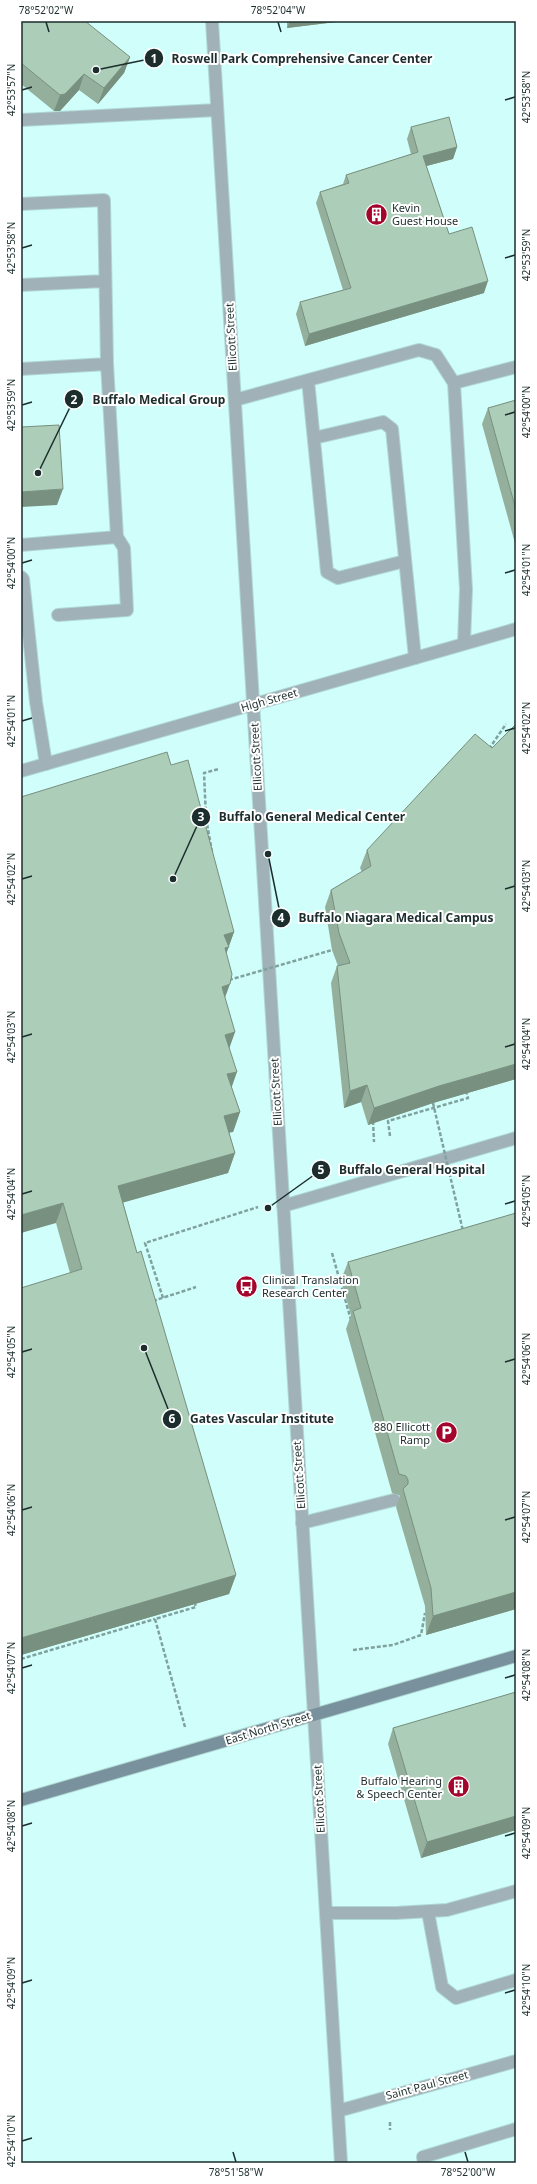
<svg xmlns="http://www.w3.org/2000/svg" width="537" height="2184" font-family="'Noto Sans',sans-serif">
  <rect width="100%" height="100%" fill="#d0fefa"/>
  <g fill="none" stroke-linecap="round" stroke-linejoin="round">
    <defs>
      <path id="lane" d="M21 120 217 110
        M21 204 104 200 107 364 117 537 21 545
        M21 285 105 281
        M21 369 107 364
        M308 380 327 572 338 578 405 561
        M235 400 419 350 436 355 454 383
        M314 438 383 422 392 429 415 658
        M21 577 23 579 36 702 46 764
        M58 615 127 610 124 548 117 537
        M464 643 466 589 454 383 516 367
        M302 1523 394 1500
        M428 1912 442 1987 456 1998 516 1980
        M326 1913H396L447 1910 516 1891
        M424 2163 423 2157 516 2129"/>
      <path id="street" d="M212 21 341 2163
        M21 771 516 629
        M283 1206 516 1138
        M338 2111 516 2061"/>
      <path id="secondary" d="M21 1800 516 1656"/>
    </defs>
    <use href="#lane" stroke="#afd8d5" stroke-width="14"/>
    <use href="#street" stroke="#afd8d5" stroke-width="14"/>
    <use href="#secondary" stroke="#afd8d5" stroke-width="14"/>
    <path stroke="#80a29f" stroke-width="2.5" stroke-dasharray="4 2" stroke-linecap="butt" d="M489 749 506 724
      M212 852 206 818 204 773 219 769
      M373 1121 374 1142
      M390 1136 388 1121 468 1098 466 1091
      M332 1253 351 1320
      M163 1298 145 1243 258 1207
      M153 1301 196 1287
      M353 1650 393 1645 421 1635 425 1613
      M21 1659 155 1619
      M185 1727 155 1619 196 1607 195 1604
      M390 2122V2130"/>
    <use href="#lane" stroke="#a1b1b8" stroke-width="12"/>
    <use href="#street" stroke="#a1b1b8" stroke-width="12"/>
    <use href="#secondary" stroke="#79919c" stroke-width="12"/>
    <path stroke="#80a29f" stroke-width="2.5" stroke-dasharray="4 2" stroke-linecap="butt" d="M229 980 332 950
      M433 1103 463 1231"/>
  </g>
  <path fill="#94b09d" d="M21 21 130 57 124 73 98 104 79 90 60 111H54L21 84Z
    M287 21H344L287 28Z
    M411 127 457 147 453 159 426 166 449 234 484 293 305 346 296 314 300 302 343 290 316 203 320 192 343 184 346 175 411 154 407 139Z
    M516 400V547L482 424 488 408Z
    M516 724V1079L433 1103 368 1125 361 1102 344 1108 331 983 337 966H338L332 950 325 907 331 890 362 872 360 868 367 850 492 748Z
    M171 765 234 932 226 953 225 998 235 1032 229 1047 232 1088 240 1112 233 1132H229L235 1153 228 1173 123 1202 137 1253 236 1575 229 1594 21 1655V1288L70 1273 56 1223Z
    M516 1213V1609L426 1635 425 1606 396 1507 400 1496 399 1495 392 1493 346 1329 351 1315 341 1280 348 1262Z
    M516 1692V1830L421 1858 388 1744 393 1728Z"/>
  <path fill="#789080" d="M290 21H344L287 28Z
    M130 57 124 73 98 104 104 88Z
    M84 74 79 90 60 111H54L60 95Z
    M457 147 453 159 419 168 423 156Z
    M488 281 484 293 305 346 309 334Z
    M63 489 57 505 21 507V492Z
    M234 932 222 966 224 935Z
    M230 984 223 1003 222 987Z
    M235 1032 228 1052 225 1035Z
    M516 1064V1079L433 1103 368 1125 374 1108 439 1086Z
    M237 1072 230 1092 227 1074Z
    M367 1085 361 1102 344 1108 350 1091Z
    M240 1112 233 1132 217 1135 224 1116Z
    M235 1153 228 1173 111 1206 118 1186Z
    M63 1203 56 1223 21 1233V1215Z
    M236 1575 229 1594 21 1655V1638Z
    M516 1592V1609L426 1635 433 1616Z
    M516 1816V1830L421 1858 427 1842Z"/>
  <path fill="#accdb7" stroke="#789080" d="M21 21H85L130 57 104 88 84 74 65 94 60 95 21 63Z
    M449 117 457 147 423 156 449 234 472 227 488 281 309 334 300 302 351 288 320 192 349 183 346 175 418 152 411 127Z
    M516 400V510L488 408Z
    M59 425 63 489 21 492V427Z
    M516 724V1064L439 1086 374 1108 367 1085 350 1091 337 966 350 963 339 933 331 890 371 866 367 850 475 734 492 748Z
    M167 752 171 765 188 760 234 932 224 935 229 947 225 948 232 974 230 984 222 987 235 1032 225 1035 237 1072 227 1074 240 1112 224 1116 235 1153 118 1186 137 1253 141 1251 236 1575 21 1638V1288L82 1269 63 1203 21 1215V797Z
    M516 1213V1592L433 1616 431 1588 403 1489 408 1484V1480L406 1476 399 1474 353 1311 361 1308 348 1262Z
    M516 1692V1816L427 1842 393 1728Z"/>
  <path fill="none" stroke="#1b2d2c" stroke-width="1.5" d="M46 22 49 32M278 22 281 32M22 90 32 87M505 100 515 97M22 248 32 245M505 258 515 255M22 405 32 402M505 415 515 412M22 563 32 560M505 573 515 570M22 721 32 718M505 731 515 728M22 879 32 876M505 889 515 886M22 1037 32 1034M505 1047 515 1044M22 1194 32 1191M505 1204 515 1201M22 1352 32 1349M505 1362 515 1359M22 1510 32 1507M505 1520 515 1517M22 1668 32 1665M505 1678 515 1675M22 1826 32 1823M505 1836 515 1833M22 1983 32 1980M505 1993 515 1990M22 2141 32 2138M233 2152 236 2162M465 2152 468 2162"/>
  <defs>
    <symbol id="building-disc" viewBox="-11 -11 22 22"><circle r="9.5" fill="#a3042c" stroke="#fff"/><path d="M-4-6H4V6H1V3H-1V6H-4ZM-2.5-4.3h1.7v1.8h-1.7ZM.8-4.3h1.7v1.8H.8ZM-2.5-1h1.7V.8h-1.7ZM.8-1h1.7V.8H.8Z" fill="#fff"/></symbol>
    <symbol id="bus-disc" viewBox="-11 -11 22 22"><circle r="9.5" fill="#a3042c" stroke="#fff"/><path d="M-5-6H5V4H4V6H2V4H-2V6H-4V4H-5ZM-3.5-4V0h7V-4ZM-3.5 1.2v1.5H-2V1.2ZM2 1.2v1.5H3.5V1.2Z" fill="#fff"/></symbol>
    <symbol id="parking-disc" viewBox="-11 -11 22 22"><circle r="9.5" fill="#a3042c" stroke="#fff"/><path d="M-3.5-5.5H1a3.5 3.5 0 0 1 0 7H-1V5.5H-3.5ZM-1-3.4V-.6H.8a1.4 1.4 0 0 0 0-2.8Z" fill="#fff"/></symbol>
  </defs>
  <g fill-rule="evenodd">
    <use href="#building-disc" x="364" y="202" width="25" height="25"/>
    <use href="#bus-disc" x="234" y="1274" width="25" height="25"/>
    <use href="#parking-disc" x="434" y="1420" width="25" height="25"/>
    <use href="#building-disc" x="446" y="1774" width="25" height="25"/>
  </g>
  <g text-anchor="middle" stroke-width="4" stroke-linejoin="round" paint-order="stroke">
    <g font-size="11" fill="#1b2d2c" stroke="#fff" text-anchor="start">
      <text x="392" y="212">Kevin<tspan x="392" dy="13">Guest House</tspan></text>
      <text x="262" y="1284">Clinical Translation<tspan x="262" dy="13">Research Center</tspan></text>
      <text x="430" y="1431" text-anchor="end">880 Ellicott<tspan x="430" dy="13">Ramp</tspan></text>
      <text x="442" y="1785" text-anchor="end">Buffalo Hearing<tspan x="442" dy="13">&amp; Speech Center</tspan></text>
    </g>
    <g font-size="11" fill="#1b2d2c" stroke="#fff">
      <text transform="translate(231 337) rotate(-93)" y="4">Ellicott Street</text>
      <text transform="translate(269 700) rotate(-16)" y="4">High Street</text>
      <text transform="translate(256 757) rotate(-93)" y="4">Ellicott Street</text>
      <text transform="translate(276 1092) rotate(-93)" y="4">Ellicott Street</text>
      <text transform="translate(299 1475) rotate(-94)" y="4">Ellicott Street</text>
      <text transform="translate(268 1728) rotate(-17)" y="4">East North Street</text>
      <text transform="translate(319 1799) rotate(-93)" y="4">Ellicott Street</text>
      <text transform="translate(427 2085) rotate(-15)" y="4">Saint Paul Street</text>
    </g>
  </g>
  <path fill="none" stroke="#1b2d2c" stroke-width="1.5" d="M96 70L154 58M38 473L74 399M173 879L201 817M268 854L281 918M268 1208L321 1170M144 1348L172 1419"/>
  <g fill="#1b2d2c" stroke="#fff" stroke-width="1.5">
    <circle cx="96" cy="70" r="4"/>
    <circle cx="38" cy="473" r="4"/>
    <circle cx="173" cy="879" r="4"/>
    <circle cx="268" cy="854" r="4"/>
    <circle cx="268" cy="1208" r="4"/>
    <circle cx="144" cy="1348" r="4"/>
    <circle cx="154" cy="58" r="10"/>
    <circle cx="74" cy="399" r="10"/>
    <circle cx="201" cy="817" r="10"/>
    <circle cx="281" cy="918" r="10"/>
    <circle cx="321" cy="1170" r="10"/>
    <circle cx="172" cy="1419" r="10"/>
  </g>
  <g font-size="12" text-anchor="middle" font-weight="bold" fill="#fff">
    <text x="154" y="63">1</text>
    <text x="74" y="404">2</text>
    <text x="201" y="821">3</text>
    <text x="281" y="922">4</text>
    <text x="321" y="1174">5</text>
    <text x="172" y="1423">6</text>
  </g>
  <g font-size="12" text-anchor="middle" font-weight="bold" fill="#1b2d2c" stroke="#fff" stroke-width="4" stroke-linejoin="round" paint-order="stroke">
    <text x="302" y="63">Roswell Park Comprehensive Cancer Center</text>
    <text x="159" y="404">Buffalo Medical Group</text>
    <text x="312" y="821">Buffalo General Medical Center</text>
    <text x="396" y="922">Buffalo Niagara Medical Campus</text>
    <text x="412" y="1174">Buffalo General Hospital</text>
    <text x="262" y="1423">Gates Vascular Institute</text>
  </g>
  <rect width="537" height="2184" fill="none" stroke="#ffffff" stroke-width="44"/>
  <rect x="22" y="22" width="493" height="2140" fill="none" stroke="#1b2d2c" stroke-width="1.5"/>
  <g font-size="10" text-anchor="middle" fill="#1b2d2c">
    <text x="46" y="14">78°52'02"W</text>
    <text x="278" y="14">78°52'04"W</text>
    <text transform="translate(11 90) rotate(-90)" y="4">42°53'57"N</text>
    <text transform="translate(526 97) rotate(-90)" y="4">42°53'58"N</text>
    <text transform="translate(11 248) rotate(-90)" y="4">42°53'58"N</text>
    <text transform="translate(526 255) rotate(-90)" y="4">42°53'59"N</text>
    <text transform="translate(11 405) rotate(-90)" y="4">42°53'59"N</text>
    <text transform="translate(526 412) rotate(-90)" y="4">42°54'00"N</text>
    <text transform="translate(11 563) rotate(-90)" y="4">42°54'00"N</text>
    <text transform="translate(526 570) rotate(-90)" y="4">42°54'01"N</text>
    <text transform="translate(11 721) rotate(-90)" y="4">42°54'01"N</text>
    <text transform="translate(526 728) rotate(-90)" y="4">42°54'02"N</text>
    <text transform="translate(11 879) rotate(-90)" y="4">42°54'02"N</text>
    <text transform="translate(526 886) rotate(-90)" y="4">42°54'03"N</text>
    <text transform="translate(11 1037) rotate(-90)" y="4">42°54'03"N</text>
    <text transform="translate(526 1044) rotate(-90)" y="4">42°54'04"N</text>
    <text transform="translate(11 1194) rotate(-90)" y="4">42°54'04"N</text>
    <text transform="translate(526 1201) rotate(-90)" y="4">42°54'05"N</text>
    <text transform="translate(11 1352) rotate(-90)" y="4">42°54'05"N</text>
    <text transform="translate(526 1359) rotate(-90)" y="4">42°54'06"N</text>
    <text transform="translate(11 1510) rotate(-90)" y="4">42°54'06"N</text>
    <text transform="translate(526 1517) rotate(-90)" y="4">42°54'07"N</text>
    <text transform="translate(11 1668) rotate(-90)" y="4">42°54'07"N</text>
    <text transform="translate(526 1675) rotate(-90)" y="4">42°54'08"N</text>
    <text transform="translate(11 1826) rotate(-90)" y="4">42°54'08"N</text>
    <text transform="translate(526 1833) rotate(-90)" y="4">42°54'09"N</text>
    <text transform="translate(11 1983) rotate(-90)" y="4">42°54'09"N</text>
    <text transform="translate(526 1990) rotate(-90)" y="4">42°54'10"N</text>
    <text transform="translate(11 2141) rotate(-90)" y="4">42°54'10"N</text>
    <text x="236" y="2176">78°51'58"W</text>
    <text x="468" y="2176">78°52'00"W</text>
  </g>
</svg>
